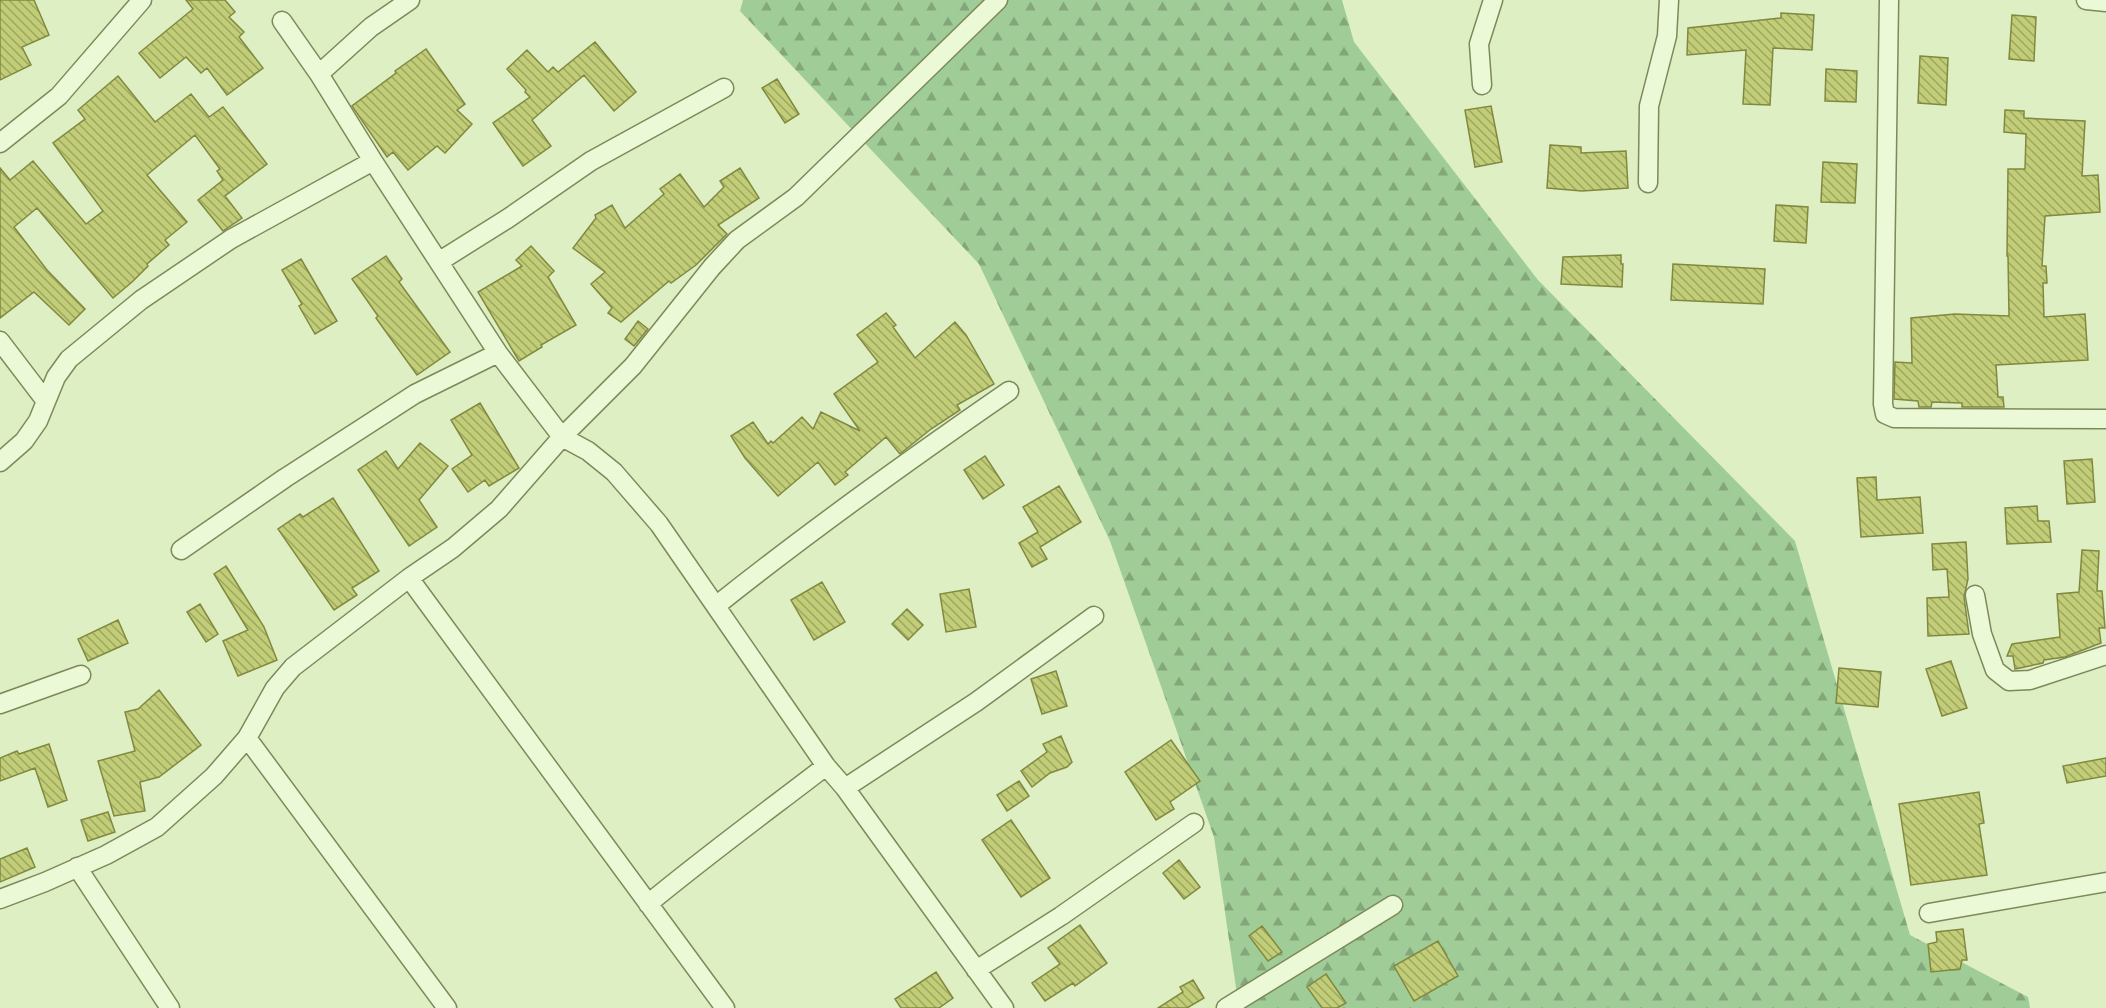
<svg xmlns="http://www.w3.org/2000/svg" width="2106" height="1008" font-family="'Source Serif 4',serif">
  <defs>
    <pattern id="forest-firs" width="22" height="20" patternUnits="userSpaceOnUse" patternTransform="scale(1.5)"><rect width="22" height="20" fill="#a0cd97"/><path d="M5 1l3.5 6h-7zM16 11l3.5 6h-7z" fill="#83a77b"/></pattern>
    <pattern id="building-back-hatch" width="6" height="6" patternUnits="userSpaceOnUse" patternTransform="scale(1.5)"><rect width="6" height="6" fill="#c2cd78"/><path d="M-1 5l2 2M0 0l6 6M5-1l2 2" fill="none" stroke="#9ea762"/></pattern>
  </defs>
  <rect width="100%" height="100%" fill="#ddefc3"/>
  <path fill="url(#forest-firs)" d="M743 0H1342L1354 42 1538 280 1795 541 1910 935 2028 997 2030 1008H1239L1214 837 1110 541 979 264 740 11Z"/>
  <path fill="url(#building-back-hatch)" stroke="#81893f" stroke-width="1.5" d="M0 0H34L49 35 22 47 31 65 0 80Z
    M186 0H225L235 12 229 17 244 32 239 37 263 68 227 95 207 68 201 73 186 57 160 78 139 53 193 9Z
    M1781 13 1814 15 1812 50 1773 48 1770 105 1743 104 1746 50 1687 55 1688 28 1781 18Z
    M2012 15 2036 17 2034 61 2009 59Z
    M595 42 636 92 614 111 584 75 532 120 551 146 523 166 493 123 530 97 525 92 526 90 507 69 527 50 548 72 553 67 558 72Z
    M426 49 465 104 457 110 472 124 445 153 437 146 408 170 393 152 387 157 352 106 396 73 395 71Z
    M1920 56 1948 58 1946 105 1918 103Z
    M1826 69 1857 71 1856 102 1825 101Z
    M118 76 155 122 191 94 209 117 223 107 267 164 225 196 242 218 223 231 198 200 223 180 217 171 220 169 195 135 147 175 187 222 165 240 169 245 147 264 148 266 132 282 113 298 37 208 14 227 47 270 85 309 69 325 34 292 0 318V168L10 180 33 161 86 224 103 211 53 143 85 119 78 110Z
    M777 79 799 114 785 123 762 88Z
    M1491 106 1502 162 1475 167 1465 110Z
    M2005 110 2024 111V118L2085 121 2082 176 2098 175 2100 212 2045 216 2042 266H2046L2047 283H2043L2044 317 2085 314 2088 360 1996 365 1998 397H2003L2004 407H1962V403L1932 402 1931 407H1919L1918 401 1894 399 1895 362 1912 363 1911 318 1955 314 2009 316 2008 256H2007L2008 169H2025L2026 134 2004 132Z
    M1550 145 1581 147V153L1626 151 1628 188 1582 191 1547 188Z
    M1823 162 1857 164 1855 203 1821 202Z
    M740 168 759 198 718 225 727 234 696 265 671 283 669 281 621 322 608 313 612 308 591 284 605 272 573 248 596 218 595 215 612 205 625 228 664 194 660 189 680 174 704 207 724 187 720 181Z
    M1776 205 1808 207 1806 243 1774 241Z
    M531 246 554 271 548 277 576 325 541 345 542 347 519 361 478 292 522 266 516 260Z
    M1621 255V264H1623L1622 287 1561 284 1563 257Z
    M386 256 402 279 399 282 450 352 417 375 376 318 378 316 352 279Z
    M301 259 337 321 315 334 299 306 302 304 282 270Z
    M1673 264 1765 269 1763 304 1671 300Z
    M886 313 896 325 893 327 915 358 955 322 966 335 994 384 957 405 960 410 931 429 900 454 886 437 845 472 848 475 835 485 818 462 778 496 745 458 731 436 753 422 768 444 771 441 773 443 802 417 813 429 821 412 860 431 834 394 878 362 857 335Z
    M638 321 648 329 634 346 625 339Z
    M480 403 519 468 489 486 485 480 468 492 452 469 472 455 451 420Z
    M420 443 448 466 419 500 437 527 409 546 358 470 386 451 398 469Z
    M985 456 1004 485 983 499 964 470Z
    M2092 459 2095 502 2067 504 2064 461Z
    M1876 477 1877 500 1920 497 1923 533 1861 537 1857 478Z
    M1059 486 1081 522 1040 547 1047 559 1032 567 1019 543 1038 532 1023 507Z
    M333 498 379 571 352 588 357 595 334 610 278 529 300 514 303 517Z
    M2037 506 2038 521H2049L2051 542 2007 544 2005 508Z
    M1966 542 1968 579 1964 597 1969 634 1928 636 1927 598 1949 597 1947 569 1933 570 1932 544Z
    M2082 550 2099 551 2097 591H2102L2105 628H2099L2101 643 2065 657 2044 660 2043 663 2015 669 2013 656H2007L2012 644 2060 637 2057 594 2079 592Z
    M226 566 264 627 277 660 238 676 223 641 248 630 214 574Z
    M822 582 845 622 814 640 791 600Z
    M969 589 976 627 946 632 940 594Z
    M200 604 218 634 206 642 187 612Z
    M907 609 923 625 908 640 892 624Z
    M118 620 128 643 88 661 78 639Z
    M1951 661 1967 708 1942 716 1926 669Z
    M1839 668 1881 672 1878 707 1836 703Z
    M1056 671 1067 706 1042 714 1031 679Z
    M159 690 201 745 159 777 140 782 145 811 114 816 98 761 135 751 125 712 138 709Z
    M1061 736 1072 762 1067 767 1050 773 1032 787 1021 771 1047 752 1043 744Z
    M1171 740 1200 781 1170 802 1174 809 1156 820 1125 772Z
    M49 744 67 800 48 807 35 768 0 781V758L17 751 19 754Z
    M2106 758V776L2067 783 2063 766Z
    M1019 781 1029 796 1007 811 997 795Z
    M1979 792 1984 823 1979 824 1987 875 1911 885 1899 804Z
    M108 812 115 832 88 841 81 820Z
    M1011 820 1050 878 1021 897 982 840Z
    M27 848 35 867 0 882V859Z
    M1179 860 1200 887 1184 899 1163 873Z
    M1080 925 1107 963 1075 986 1073 983 1045 1001 1032 983 1060 964 1048 948Z
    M1262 926 1282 952 1268 961 1249 936Z
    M1963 929 1967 960H1962L1960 969 1931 972 1928 944 1937 942 1936 932Z
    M1438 941 1458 976 1414 1001 1394 966Z
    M936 972 953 998 939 1008H901L895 999Z
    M1326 974 1346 1003 1337 1008H1322L1307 987Z
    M1193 980 1204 998 1187 1008H1158L1183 992 1180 987Z"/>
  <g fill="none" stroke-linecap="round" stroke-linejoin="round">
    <defs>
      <path id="minor" d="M1889 0 1883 404 1885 414 1894 418 2106 419
        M2086 0 2106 2
        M282 21 319 74 373 161 498 353 562 437 588 451 614 472 659 524 826 766 845 788 1004 1008
        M319 74 371 27 410 0
        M1482 85 1479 44 1493 0
        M0 143 59 96 142 0
        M1648 183 1649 106 1667 36 1669 0
        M440 261 507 219 591 161 724 88
        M0 341 45 400
        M0 462 24 441 38 421 56 377 69 359 141 300 231 239 373 161
        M181 550 285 478 415 394 498 353
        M409 578 725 1008
        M1975 595 1982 634 1995 670 2009 681 2030 680 2106 655
        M717 605C811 530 909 460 1009 391
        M0 704 81 675
        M247 738 447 1008
        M845 788 976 702 1094 616
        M77 867 170 1008
        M0 899 45 882 106 855 157 827 214 776 247 738 275 688 293 667 409 578 453 548 499 509 562 437 633 366 712 267 737 240 796 197 998 0
        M648 904C706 856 766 812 826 766
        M1929 913 2106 882
        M976 970 1061 916 1194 823
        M1226 1008 1393 905"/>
    </defs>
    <use href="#minor" stroke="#7e8959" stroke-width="21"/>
    <use href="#minor" stroke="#ebf9d6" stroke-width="18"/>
  </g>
</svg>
